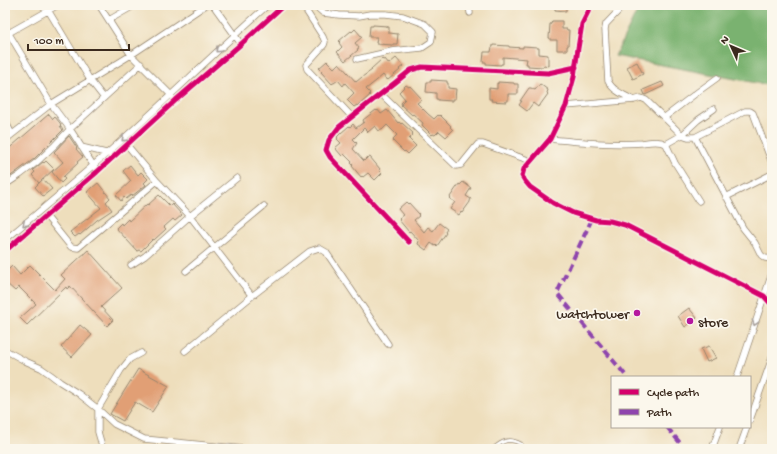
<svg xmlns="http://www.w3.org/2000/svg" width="777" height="454" font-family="'Gochi Hand',sans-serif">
  <rect width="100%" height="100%" fill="#fbf7ec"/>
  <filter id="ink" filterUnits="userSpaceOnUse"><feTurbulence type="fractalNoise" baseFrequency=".025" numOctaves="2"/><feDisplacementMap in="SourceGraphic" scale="8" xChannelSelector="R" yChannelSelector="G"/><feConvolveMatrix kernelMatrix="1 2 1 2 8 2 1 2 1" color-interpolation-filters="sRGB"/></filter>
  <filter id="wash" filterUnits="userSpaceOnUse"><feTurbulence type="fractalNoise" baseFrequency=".012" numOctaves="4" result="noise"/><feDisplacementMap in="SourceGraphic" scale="16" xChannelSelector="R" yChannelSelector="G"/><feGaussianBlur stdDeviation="0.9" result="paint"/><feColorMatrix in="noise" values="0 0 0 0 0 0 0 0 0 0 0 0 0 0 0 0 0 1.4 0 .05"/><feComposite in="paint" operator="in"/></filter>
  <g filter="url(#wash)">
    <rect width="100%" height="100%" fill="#eedebc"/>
    <path fill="#7ab26f" stroke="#5a6e46" d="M640 5H772V86L615 56Z"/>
    <g id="blocks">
      <path fill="#e19f75" d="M555 5H566V11L555 10Z
        M552 21H562V29H567V30H569L568 46H567V50H557V40H550V38H549L550 24H551Z
        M373 25 387 26V27H389V33L398 34 397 44H393V45L377 44V43H376L377 37H369L370 26H373Z
        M355 29 362 37 355 43 359 48 357 49 358 50 345 61 337 52 342 47 339 43 340 42 339 41 351 31 352 32Z
        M493 45 509 46V47L523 48V46L537 47V48H539V54L548 55V66L544 65 543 67 528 66V64H526L527 59 503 57V64H501V65L486 64V62H483L484 52H491L492 47H493Z
        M396 58 403 66 399 69 400 70 388 80 387 79H386L383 75 376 81 366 89 370 93 369 94 370 95 358 106 357 105 354 107 347 100 354 93 345 83 343 86 338 80 334 83H333L332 84 321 72 322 71 319 68 327 61 334 68 339 63 356 82 362 77 372 70 371 69 382 59 383 60 385 59 389 64Z
        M637 62 643 74 633 79 627 67Z
        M431 80 447 81V83H448V88L456 89 455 99H452V101L438 100V99H436V93L426 92 427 82H431Z
        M498 82 514 83V84H518V94H508V101H506V102L491 101 492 99H489V88L497 89V83L498 84Z
        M662 82 664 86 645 95 643 90Z
        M540 84 548 90 547 93 548 94 540 105H539L538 107 533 103 527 111 519 105 522 101H520L529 88H531L535 90Z
        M406 85 409 87 410 86 421 98 420 99 421 100 417 103 428 114 434 119 438 115 439 116 440 115 451 126 450 127 453 130 446 137 439 131 435 135 433 134 432 135 422 125 423 123 413 114 412 115 401 105H402L401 103 405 99 399 92Z
        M376 110 377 111 378 110 381 114 387 110 398 123 399 122 401 124 402 123 413 133 412 134 413 135 409 139 416 146 408 154 405 151 404 152 393 141 394 140 393 139 397 135 387 125 382 130H381L379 131 375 126 368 132 364 128 353 139 357 143 353 149 364 161 368 157V158L370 157 380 169 379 170 382 173 375 180 368 173 363 177 362 176 361 177 352 166 353 165 351 163 352 162 344 154 342 156 335 148 341 143 337 139 338 138 337 137 341 133 349 126 350 127 353 124 356 128 364 122 363 120Z
        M49 114 53 119 55 117 60 123 61 125 60 126 63 130 34 159 8 178 5 174V152Z
        M69 136 77 148 76 149 83 157 77 162 78 163 63 177 65 179 61 183 52 172 63 162 54 152Z
        M46 161 54 169 39 183 32 175 35 172 33 170 43 162 44 163Z
        M130 165 138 175 141 172 148 179 144 183 146 185 132 196 131 195 126 199 124 197 121 201 116 195 131 181 123 171Z
        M43 179 52 189 43 196 35 187Z
        M463 182 471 188 466 196 471 199 470 201V202L462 213 461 212 459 215 450 209 455 202 450 199 451 198 450 197 459 184 460 185Z
        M98 183 110 198 106 202 112 210 97 220 80 235 79 234 75 237 70 232 101 208 87 192Z
        M159 195 170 206 172 204 182 215 175 221 173 219 164 227 166 229 154 240 153 239 141 251 139 250 137 251 116 228 121 223 122 225 128 219 129 221 147 204 148 205Z
        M406 202 408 204 409 203 419 214 418 215 419 216 414 220 424 232 428 227 433 231 439 223 447 229 445 232 446 233 437 246 436 245 435 246 431 243 426 250 418 244 419 241 410 231 409 232 399 220 400 219 399 218 403 215 398 209Z
        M88 250 122 288 101 307 113 320 107 326 70 286 67 289 66 287 27 325 20 318 36 304 19 287 15 291 6 283 8 281 5 279V273L12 266 20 275 30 265 55 290 65 279 61 275Z
        M689 308 697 318 685 327 678 316Z
        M80 325 92 335 72 357 61 347Z
        M709 346 716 358 707 362 701 349Z
        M138 369 169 386 152 412 135 402 123 421 110 414Z"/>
    </g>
  </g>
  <g filter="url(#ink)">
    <use href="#blocks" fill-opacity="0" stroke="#94846d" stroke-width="1"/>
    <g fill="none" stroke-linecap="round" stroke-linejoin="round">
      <defs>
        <path id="lane" d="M11 449H12
          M493 449C503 440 509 438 521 444"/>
        <path id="street" d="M45 5 90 80 104 98
          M99 5 131 55 172 96
          M213 5 241 44
          M304 5 305 9 323 37 325 42 324 45 306 65 307 69 352 117
          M314 5 323 13 339 15 359 16 370 14H386L403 16 425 24 433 32 431 42 422 48 392 51 357 59
          M469 5 470 13
          M592 5 589 10 582 24 578 48 574 77 566 106 550 139 524 169 522 176 525 181 530 187 553 203 573 213 596 220 610 221 625 225 764 296 772 305
          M624 5 606 24 605 29 608 81C613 91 624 95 634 100
          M109 20 135 5
          M5 27 51 104 70 129 95 168
          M5 35 58 5
          M381 94 456 166 461 165 478 144H483L531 161
          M566 106 634 100 641 98 646 100 682 135 698 120 714 109
          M665 117 699 91 717 78
          M5 121 12 134
          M695 137 743 228 755 243 761 255 765 258 772 259
          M550 139C581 142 611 145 642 143 650 142 659 140 666 144L682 135 688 137H695L745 111H750L753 113 772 163
          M5 140 51 104 131 55 206 5
          M666 144 675 163 699 201
          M127 145 157 181 190 216 252 296
          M81 147 110 154
          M5 185 20 175 37 162 55 145 70 129 141 64
          M726 197 772 174
          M46 216 71 247 78 248 157 181
          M5 240C48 204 92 168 134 129 179 88 223 45 268 5
          M409 242 330 157 326 150 329 140 339 127 411 70 422 67 548 73 576 67
          M5 251 97 172 176 100 241 44 284 5
          M131 265 145 256 190 216 237 178
          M186 271 264 206
          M5 350 25 361 41 368 51 375 60 382 79 394 98 409 114 424 144 439 245 449
          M185 351 252 296 310 251 319 248 326 252 388 344
          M737 377 772 273
          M750 420 772 358
          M103 449 98 432V409L121 370 130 359 141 353
          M712 449 720 427
          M739 449 747 427"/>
      </defs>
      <use href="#lane" stroke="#94846d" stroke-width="4.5"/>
      <use href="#street" stroke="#94846d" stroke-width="7"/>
      <use href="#lane" stroke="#fff" stroke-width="3"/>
      <use href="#street" stroke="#fff" stroke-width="5.5"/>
      <path stroke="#8e44ad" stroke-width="4" stroke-dasharray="8 4" stroke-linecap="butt" d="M592 219 557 293 627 377
        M667 427 685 449"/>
      <defs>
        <path id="cycleway" d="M592 5 589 10 582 24 578 48 574 77 566 106 550 139 524 169 522 176 525 181 530 187 553 203 573 213 596 220 610 221 625 225 764 296 772 305
          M409 242 330 157 326 150 329 140 339 127 411 70 422 67 548 73 576 67
          M5 251 97 172 176 100 241 44 284 5"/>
      </defs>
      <use href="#cycleway" stroke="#fbf7ec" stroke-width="8"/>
      <use href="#cycleway" stroke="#d6006c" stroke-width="5"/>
    </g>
    <defs><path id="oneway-chevron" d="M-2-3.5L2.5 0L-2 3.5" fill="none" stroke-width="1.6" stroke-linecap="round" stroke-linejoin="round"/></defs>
    <g stroke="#a79f9a">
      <use href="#oneway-chevron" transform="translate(218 50) rotate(137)"/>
      <use href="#oneway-chevron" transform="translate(124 139) rotate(138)"/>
      <use href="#oneway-chevron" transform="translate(25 224) rotate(140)"/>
      <use href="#oneway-chevron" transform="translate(755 323) rotate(108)"/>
    </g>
  </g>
  <g fill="#b5179e" stroke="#fbf7ec" stroke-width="1.5">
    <circle cx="637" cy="313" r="4"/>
    <circle cx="690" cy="321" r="4"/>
  </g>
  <g text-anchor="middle" stroke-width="3.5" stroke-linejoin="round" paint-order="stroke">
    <g font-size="14" fill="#3b2a1e" stroke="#fbf7ec" text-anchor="end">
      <text x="629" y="318">watchtower</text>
      <text x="698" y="326" text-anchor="start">store</text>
    </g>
  </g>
  <rect width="777" height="454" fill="none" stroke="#fbf7ec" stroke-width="20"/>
  <rect x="611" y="376" width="140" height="52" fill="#fbf7ec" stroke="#aea59a"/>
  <rect x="619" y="389" width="20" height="6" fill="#d6006c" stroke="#aea59a"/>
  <text x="647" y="396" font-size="12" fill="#3b2a1e">Cycle path</text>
  <rect x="619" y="409" width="20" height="6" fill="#8e44ad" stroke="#aea59a"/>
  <text x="647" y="416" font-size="12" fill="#3b2a1e">Path</text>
  <g transform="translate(731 46) rotate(314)" stroke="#fbf7ec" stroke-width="3" paint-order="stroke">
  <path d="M0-3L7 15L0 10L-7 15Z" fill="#3b2a1e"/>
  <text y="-6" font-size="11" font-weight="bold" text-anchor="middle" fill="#3b2a1e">N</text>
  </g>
  <path d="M28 44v6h101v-6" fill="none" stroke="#3b2a1e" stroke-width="2"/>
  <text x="34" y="44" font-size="12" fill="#3b2a1e" stroke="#fbf7ec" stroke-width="3" paint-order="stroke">100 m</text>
</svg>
